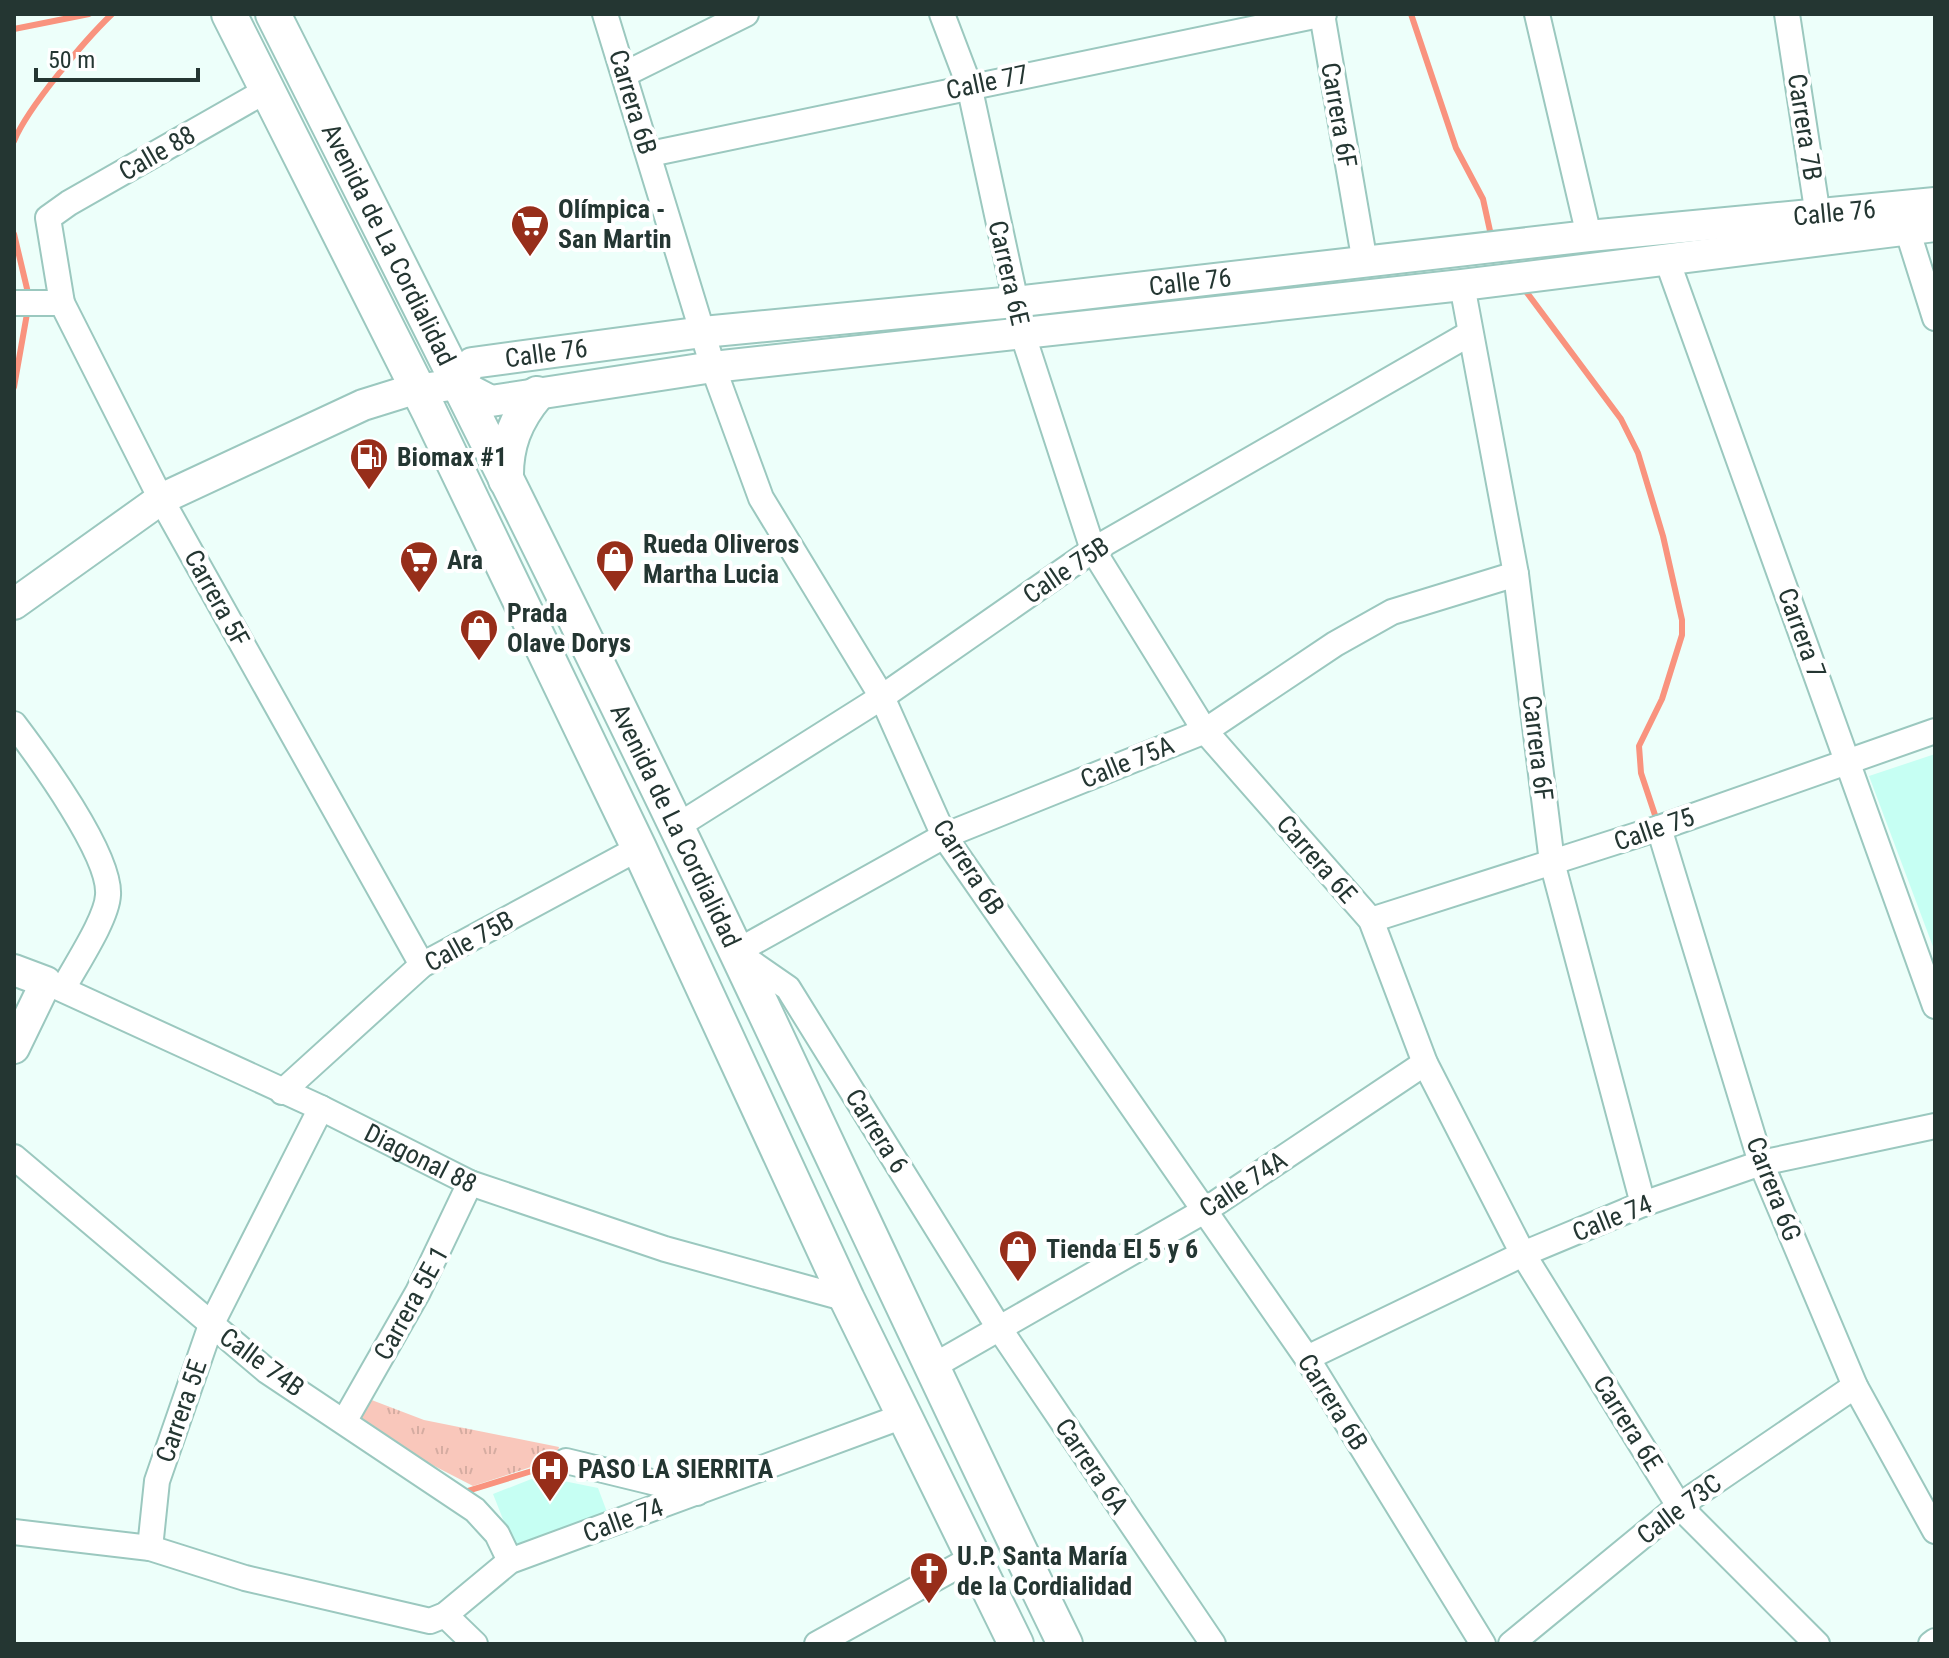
<svg xmlns="http://www.w3.org/2000/svg" width="1949" height="1658" font-family="'Roboto Condensed',sans-serif">
  <defs>
    <pattern id="park-tufts" width="24" height="20" patternUnits="userSpaceOnUse" patternTransform="scale(2)"><rect width="24" height="20" fill="#f9c7bb"/><path d="M3 7l-1-3M5 7V3M7 7l1-3M15 17l-1-3M17 17v-4M19 17l1-3" fill="none" stroke="#d5aca1"/></pattern>
  </defs>
  <rect width="100%" height="100%" fill="#edfffa"/>
  <path fill="#c6fff3" d="M1935 754V952L1869 776Z
    M539 1476 598 1488 607 1512 514 1547 493 1494Z"/>
  <path fill="url(#park-tufts)" d="M369 1399 424 1420 559 1447 553 1470 531 1467 473 1486 413 1455 359 1418Z"/>
  <g fill="none" stroke-linecap="round" stroke-linejoin="round">
    <path stroke="#f9937e" stroke-width="6" d="M1411 14 1456 148 1483 199 1492 240
      M14 29 89 14
      M14 141C28 107 85 40 112 14
      M14 234 29 297
      M1522 286 1621 419 1638 453 1663 536 1682 620V635L1662 699 1639 746 1641 773 1657 821
      M14 387 28 308
      M461 1493 532 1471 561 1476 569 1471"/>
    <defs>
      <g id="minor">
        <path d="M605 14 713 367 761 498 882 697 944 836 1307 1358 1483 1644"/>
        <path d="M942 14 969 85 1023 335 1093 550 1205 731 1371 920 1425 1063 1523 1254 1679 1506 1817 1644"/>
        <path d="M1322 14 1365 263"/>
        <path d="M1537 14 1589 236"/>
        <path d="M1787 14 1820 229"/>
        <path d="M625 74 746 14"/>
        <path d="M267 90 69 203 48 218 62 303 161 499 422 965"/>
        <path d="M650 154 1324 14"/>
        <path d="M1907 229 1935 318"/>
        <path d="M1667 260 1935 1006"/>
        <path d="M1462 285 1516 574 1552 862 1643 1204"/>
        <path d="M14 303H62"/>
        <path d="M14 724C39 757 111 855 108 895 107 919 75 966 63 989"/>
        <path d="M676 827 882 697 1093 550 1469 334"/>
        <path d="M1659 828 1761 1163 1855 1386 1935 1531"/>
        <path d="M1371 920 1659 828 1935 731"/>
        <path d="M736 952 944 836 1205 731 1335 644 1392 612 1516 574"/>
        <path d="M736 952 788 988 999 1328 1213 1644"/>
        <path id="s1" d="M46 982 321 1108 470 1183 665 1249 847 1299"/>
        <path d="M282 1092 422 965 639 848"/>
        <path d="M14 1157 267 1371 475 1510 497 1534 510 1561"/>
        <path d="M1307 1358 1523 1254 1643 1204 1761 1163 1935 1126"/>
        <path d="M930 1368 1204 1211 1425 1063"/>
        <path d="M345 1420 418 1292 470 1183"/>
        <path d="M566 1461 697 1493"/>
        <path d="M14 1532 150 1548 245 1578 430 1621 445 1615 510 1561 906 1415"/>
        <path d="M150 1548 157 1481 211 1325 321 1108"/>
        <path d="M445 1615 475 1644"/>
        <path d="M817 1644 974 1557"/>
        <path d="M1511 1644 1679 1506 1855 1386"/>
        <path d="M1931 1644 1935 1641"/>
      </g>
      <g id="tertiary">
        <path id="s2" d="M458 384 472 363 703 332 1014 302 1589 236 1935 203"/>
        <path d="M14 604 161 499 363 405 408 391 458 384 491 401 713 367 1462 285 1935 226"/>
        <path d="M14 970 46 982 14 1048"/>
      </g>
      <g id="secondary">
        <path d="M229 14 429 411 639 848 847 1299 1016 1644"/>
        <path id="s3" d="M273 14C430 326 587 637 737 953 846 1183 953 1415 1065 1644"/>
        <path d="M506 480C505 446 515 420 537 394"/>
      </g>
    </defs>
    <use href="#minor" stroke="#9bc8bf" stroke-width="28"/>
    <use href="#tertiary" stroke="#9bc8bf" stroke-width="34"/>
    <use href="#secondary" stroke="#9bc8bf" stroke-width="38"/>
    <use href="#minor" stroke="#fff" stroke-width="24"/>
    <use href="#tertiary" stroke="#fff" stroke-width="30"/>
    <use href="#secondary" stroke="#fff" stroke-width="34"/>
  </g>
  <defs>
    <symbol id="supermarket-pin" viewBox="-11 -11 22 30"><path d="M0 17L-7.5 6A9.5 9.5 0 1 1 7.5 6Z" fill="#972e1a" stroke="#fff"/><path d="M-6-5.5h2.5l.6 2H6L4.5 2H-2.5L-4.4-4H-6ZM-1.5 3.2a1.3 1.3 0 1 0 .1 0ZM3 3.2a1.3 1.3 0 1 0 .1 0Z" fill="#fff"/></symbol>
    <symbol id="fuel-pin" viewBox="-11 -11 22 30"><path d="M0 17L-7.5 6A9.5 9.5 0 1 1 7.5 6Z" fill="#972e1a" stroke="#fff"/><path d="M-5.5-6h7V0h2V4h1.3V-2.5L3-4.5l.8-.8L6-3V5H2.5V1h-1V6h-7ZM-4.2-4.7v3.2H.2V-4.7Z" fill="#fff"/></symbol>
    <symbol id="shop-pin" viewBox="-11 -11 22 30"><path d="M0 17L-7.5 6A9.5 9.5 0 1 1 7.5 6Z" fill="#972e1a" stroke="#fff"/><path d="M-5-2.5h2.3a2.7 3.5 0 0 1 5.4 0H5L5.5 6h-11ZM-1.5-2.5h3a1.5 2.3 0 0 0-3 0Z" fill="#fff"/></symbol>
    <symbol id="hospital-pin" viewBox="-11 -11 22 30"><path d="M0 17L-7.5 6A9.5 9.5 0 1 1 7.5 6Z" fill="#972e1a" stroke="#fff"/><path d="M-5-5h3v3.5h4V-5h3V5h-3V1.5h-4V5h-3Z" fill="#fff"/></symbol>
    <symbol id="church-pin" viewBox="-11 -11 22 30"><path d="M0 17L-7.5 6A9.5 9.5 0 1 1 7.5 6Z" fill="#972e1a" stroke="#fff"/><path d="M-1.2-6h2.4v3.5h3.3v2.4h-3.3V6h-2.4V-.1h-3.3v-2.4h3.3Z" fill="#fff"/></symbol>
  </defs>
  <g fill-rule="evenodd">
    <use href="#supermarket-pin" x="508" y="202" width="44" height="60"/>
    <use href="#fuel-pin" x="347" y="435" width="44" height="60"/>
    <use href="#shop-pin" x="593" y="537" width="44" height="60"/>
    <use href="#supermarket-pin" x="397" y="538" width="44" height="60"/>
    <use href="#shop-pin" x="457" y="606" width="44" height="60"/>
    <use href="#shop-pin" x="996" y="1227" width="44" height="60"/>
    <use href="#hospital-pin" x="528" y="1447" width="44" height="60"/>
    <use href="#church-pin" x="907" y="1549" width="44" height="60"/>
  </g>
  <g text-anchor="middle" stroke-width="8" stroke-linejoin="round" paint-order="stroke">
    <g font-size="26" fill="#243632" stroke="#fff">
      <text transform="translate(987 82) rotate(-12)" y="9">Calle 77</text>
      <text transform="translate(633 102) rotate(73)" y="9">Carrera 6B</text>
      <text transform="translate(1339 115) rotate(80)" y="9">Carrera 6F</text>
      <text transform="translate(1805 127) rotate(81)" y="9">Carrera 7B</text>
      <text transform="translate(157 153) rotate(-30)" y="9">Calle 88</text>
      <text dy="9" stroke="none"><textPath href="#s2" startOffset="1396">Calle 76</textPath></text>
      <text dy="9" stroke="none"><textPath href="#s3" startOffset="258">Avenida de La Cordialidad</textPath></text>
      <text transform="translate(1009 273) rotate(77)" y="9">Carrera 6E</text>
      <text dy="9" stroke="none"><textPath href="#s2" startOffset="748">Calle 76</textPath></text>
      <text dy="9" stroke="none"><textPath href="#s2" startOffset="100">Calle 76</textPath></text>
      <text transform="translate(1066 570) rotate(-34)" y="9">Calle 75B</text>
      <text transform="translate(217 598) rotate(61)" y="9">Carrera 5F</text>
      <text transform="translate(1802 633) rotate(70)" y="9">Carrera 7</text>
      <text transform="translate(1538 748) rotate(83)" y="9">Carrera 6F</text>
      <text transform="translate(1127 762) rotate(-22)" y="9">Calle 75A</text>
      <text dy="9" stroke="none"><textPath href="#s3" startOffset="906">Avenida de La Cordialidad</textPath></text>
      <text transform="translate(1654 829) rotate(-19)" y="9">Calle 75</text>
      <text transform="translate(1317 859) rotate(49)" y="9">Carrera 6E</text>
      <text transform="translate(969 867) rotate(57)" y="9">Carrera 6B</text>
      <text transform="translate(469 941) rotate(-29)" y="9">Calle 75B</text>
      <text transform="translate(877 1131) rotate(58)" y="9">Carrera 6</text>
      <text dy="9" stroke="none"><textPath href="#s1" startOffset="414">Diagonal 88</textPath></text>
      <text transform="translate(1243 1184) rotate(-33)" y="9">Calle 74A</text>
      <text transform="translate(1774 1189) rotate(69)" y="9">Carrera 6G</text>
      <text transform="translate(1612 1218) rotate(-22)" y="9">Calle 74</text>
      <text transform="translate(411 1303) rotate(-61)" y="9">Carrera 5E 1</text>
      <text transform="translate(262 1362) rotate(36)" y="9">Calle 74B</text>
      <text transform="translate(1333 1402) rotate(58)" y="9">Carrera 6B</text>
      <text transform="translate(181 1411) rotate(-71)" y="9">Carrera 5E</text>
      <text transform="translate(1628 1423) rotate(58)" y="9">Carrera 6E</text>
      <text transform="translate(1092 1466) rotate(56)" y="9">Carrera 6A</text>
      <text transform="translate(1679 1509) rotate(-37)" y="9">Calle 73C</text>
      <text transform="translate(623 1520) rotate(-20)" y="9">Calle 74</text>
    </g>
    <g font-size="26" font-weight="bold" fill="#243632" stroke="#fff" text-anchor="start">
      <text x="558" y="218">Olímpica -<tspan x="558" dy="30">San Martin</tspan></text>
      <text x="397" y="466">Biomax #1</text>
      <text x="643" y="553">Rueda Oliveros<tspan x="643" dy="30">Martha Lucia</tspan></text>
      <text x="447" y="569">Ara</text>
      <text x="507" y="622">Prada<tspan x="507" dy="30">Olave Dorys</tspan></text>
      <text x="1046" y="1258">Tienda El 5 y 6</text>
      <text x="578" y="1478">PASO LA SIERRITA</text>
      <text x="957" y="1565">U.P. Santa María<tspan x="957" dy="30">de la Cordialidad</tspan></text>
    </g>
  </g>
  <rect width="1949" height="1658" fill="none" stroke="#243632" stroke-width="32"/>
  <path d="M36 68v12h162v-12" fill="none" stroke="#243632" stroke-width="4"/>
  <text x="48" y="68" font-size="24" fill="#243632" stroke="#ffffff" stroke-width="6" paint-order="stroke">50 m</text>
</svg>
